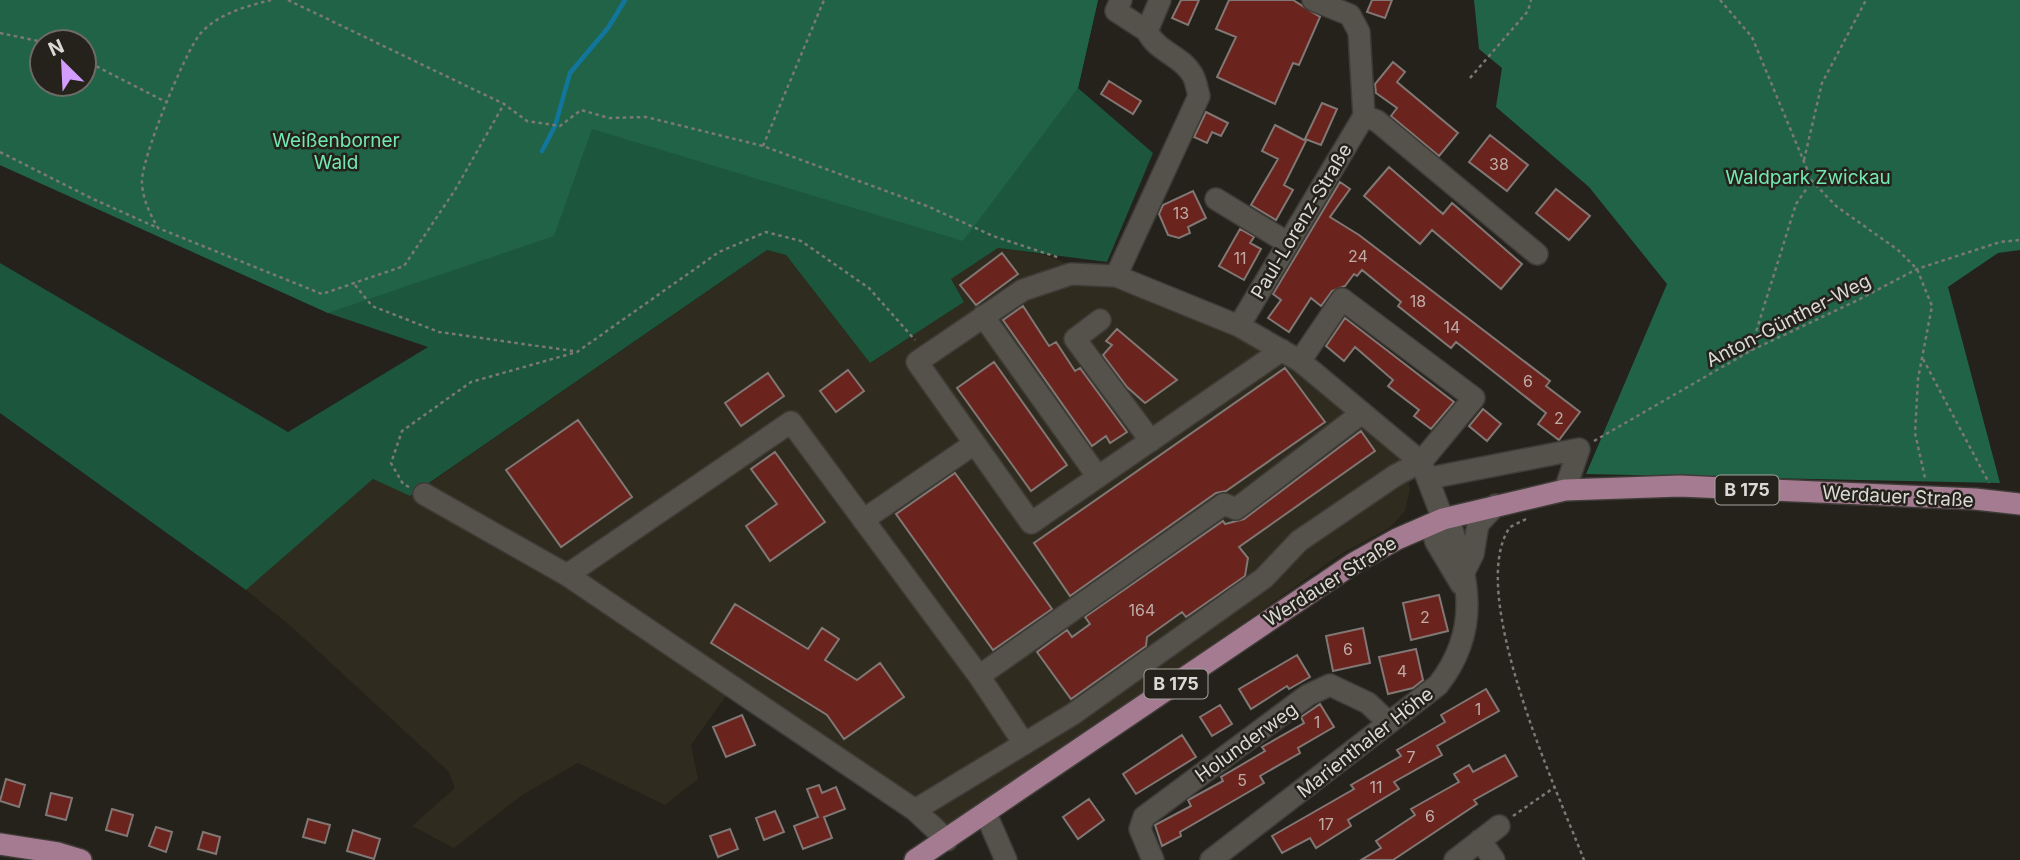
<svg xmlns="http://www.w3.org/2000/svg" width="2020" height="860" font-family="Inter,sans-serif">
  <rect width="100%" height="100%" fill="#24221b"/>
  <path fill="#2f2b1e" d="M998 248 1046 255 1252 341 1297 370 1404 456 1410 489 1405 511 1391 527 1341 554 1046 763 950 827 934 820 728 693 691 745 698 779 665 805 578 763 522 795 454 848 412 826 455 788 449 772 293 628 246 590 373 479 411 496 767 250 786 255 870 363 964 302 950 279Z"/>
  <path fill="#1b563d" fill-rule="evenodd" d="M0 0H1098L1078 88 1153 153 1107 262 998 248 951 279 964 302 870 363 786 255 767 250 410 496 373 479 246 590 0 413V263L288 432 428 347 328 313 0 165ZM42 42H84V84H42Z"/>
  <path fill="#216347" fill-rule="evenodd" d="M0 0H1098L1078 88 963 241 592 129 554 236 328 313 0 165ZM84 42V84H42V42Z
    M1474 0H2020V250L1998 253 1948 287 2000 483 1586 474 1667 284 1589 187 1496 107 1502 68 1479 49Z"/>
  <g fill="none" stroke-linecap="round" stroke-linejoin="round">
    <path stroke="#12769c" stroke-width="4.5" d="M542 151 555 126 570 73 608 28 625 0"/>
  </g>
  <path fill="#6a241d" stroke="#817775" stroke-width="2" d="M1181 0H1199L1188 25 1172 18Z
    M1229 0H1293L1320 17 1299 65 1293 63 1275 104 1217 77 1236 37 1216 29Z
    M1372 0H1392L1385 18 1367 12Z
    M1393 62 1405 72 1397 82 1458 133 1439 156 1391 116 1397 108 1376 93 1375 84Z
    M1109 81 1141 101 1133 114 1101 94Z
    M1322 103 1337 109 1321 145 1305 139Z
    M1206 112 1228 123 1221 136 1212 132 1207 143 1194 137Z
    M1275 125 1306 141 1284 185 1293 190 1276 220 1251 205 1278 159 1262 151Z
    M1490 135 1528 165 1507 191 1469 162Z
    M1389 167 1443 214 1452 203 1522 264 1501 289 1432 230 1420 244 1364 196Z
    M1340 182 1350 189 1330 217 1359 235 1550 381 1546 386 1580 412 1559 440 1538 424 1546 413 1456 342 1451 348 1398 306 1401 302 1362 270 1357 276 1354 274 1345 286 1332 291 1321 306 1311 298 1289 332 1268 318 1281 300 1273 294Z
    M1556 189 1590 216 1569 240 1536 213Z
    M1193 191 1206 218 1188 227 1190 233 1179 238 1168 235 1159 214 1163 205Z
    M1240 229 1254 237 1250 243 1261 249 1244 280 1219 266Z
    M1002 253 1018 274 976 305 960 285Z
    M1023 306 1049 346 1056 342 1075 371 1080 368 1127 432 1110 443 1106 436 1092 446 1003 320Z
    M1345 318 1454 402 1431 429 1414 416 1419 410 1388 386 1393 380 1355 347 1344 361 1326 346Z
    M1117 329 1177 380 1145 403 1127 387 1103 355 1112 345 1106 341Z
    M994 362 1067 465 1031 491 957 388Z
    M1285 368 1325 422 1226 491 1216 493 1070 596 1034 543Z
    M848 370 864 391 836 412 820 391Z
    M768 373 784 396 741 426 725 403Z
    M1483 409 1501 424 1487 441 1469 426Z
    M578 420 632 497 561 547 506 470Z
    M1361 431 1375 451 1239 547 1248 558 1245 576 1186 617 1182 612 1147 637 1146 646 1071 699 1037 652 1067 630 1072 637 1090 624 1085 617 1223 521 1225 524 1244 519Z
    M775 452 825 522 770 561 746 526 777 504 751 469Z
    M955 473 1052 609 993 650 896 514Z
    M1439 595 1448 631 1411 640 1403 603Z
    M735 604 808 649 822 628 839 639 825 660 857 680 880 663 904 697 844 739 827 715 711 643Z
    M1363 628 1370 663 1333 671 1326 636Z
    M1416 649 1423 680 1413 688 1388 694 1379 657Z
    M1297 655 1310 677 1289 689 1287 686 1251 709 1239 689Z
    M1486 689 1499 711 1437 746 1442 755 1394 782 1399 789 1348 820 1351 826 1316 848 1310 838 1282 853 1272 836 1354 789 1351 785 1401 756 1397 750 1445 722 1441 715Z
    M1320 704 1334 727 1298 748 1300 753 1260 776 1264 783 1180 832 1181 836 1162 846 1155 825 1191 806 1188 800 1223 781 1221 777 1265 751 1262 747 1304 723 1301 717Z
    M1220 705 1232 724 1212 736 1200 717Z
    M742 715 755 745 726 757 713 727Z
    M1182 735 1196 757 1136 794 1123 774Z
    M1505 755 1517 776 1474 800 1477 804 1393 860H1361L1381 848 1376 841 1415 815 1411 809 1459 782 1454 774 1469 765 1473 772Z
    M6 779 25 785 19 807 0 801Z
    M819 785 822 793 836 787 845 809 824 817 832 838 803 849 794 826 818 817 807 789Z
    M51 793 72 798 66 820 46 815Z
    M1089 799 1104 820 1078 839 1063 817Z
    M112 809 133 815 127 836 106 830Z
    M775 811 784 832 764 840 756 818Z
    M308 819 330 825 325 843 303 837Z
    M156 827 172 832 166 852 149 846Z
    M730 829 738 849 718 857 710 836Z
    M353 830 380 839 374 859 347 851Z
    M203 832 220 837 216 854 198 849Z"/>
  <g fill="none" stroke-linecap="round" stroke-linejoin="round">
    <defs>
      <path id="minor" d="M1121 0 1116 11 1147 31
        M1364 116 1377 121 1537 254
        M1216 199 1288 243
        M1116 276 1199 96C1197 89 1196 80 1192 74 1181 55 1157 52 1147 31L1160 0
        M983 316 1098 477
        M1100 320 1075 339 1151 441
        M1239 326 1364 116 1359 32 1350 15 1313 0
        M1282 350 1031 523 917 362 1023 290 1071 274 1116 276 1239 326 1300 361 1421 462 1443 519
        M1430 478 1579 449 1565 490
        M424 494 567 575
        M863 520 974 444
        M1431 525 1436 542 1461 584
        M1464 572 1473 554 1478 524 1496 505
        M979 676 1224 504 1236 509 1362 413
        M915 810 1073 714 1264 578 1299 541 1396 475 1421 462 1474 398 1342 299 1300 361
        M986 814 1006 860
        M947 840 915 810 567 575 791 422 979 676 1023 742
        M1480 840 1494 860
        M1153 860 1140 829 1144 817 1308 695 1330 685 1368 703 1389 723
        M1211 860 1438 685C1481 630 1469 579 1448 518
        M1455 860 1499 826"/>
      <path id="major" d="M0 844 58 853 81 860
        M915 860 1354 563 1397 539 1443 519 1565 490 1680 486 1975 499 2020 504"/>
    </defs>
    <use href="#minor" stroke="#3f3c38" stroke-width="24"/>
    <use href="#major" stroke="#3f3c38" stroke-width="24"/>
    <path stroke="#7b7974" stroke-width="2.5" stroke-dasharray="3.5 3.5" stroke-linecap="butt" d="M271 0C247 6 217 14 200 34 185 52 140 161 142 183 143 200 150 214 158 228L322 294 404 266 455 190 504 104
      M288 0 504 104 527 121 560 126 581 110 609 118 646 117 763 146 927 206 993 236 1060 258
      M1720 0 1752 37 1812 181 1836 206 1898 250 1917 269 1932 306 1918 379 1915 433 1925 478
      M0 33 43 42
      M84 60 166 102
      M1470 78 1528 11 1531 0
      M763 146 824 0
      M0 152 93 199 158 228
      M1804 160 1822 83 1866 0
      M355 285 372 306 439 332 573 351
      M1750 351 1796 204 1812 181
      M1923 359 1989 483
      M1594 441 1750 351 1856 301 1917 269 2000 242 2020 240
      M409 487 403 484 391 463 402 431 471 382 577 352 719 252 766 232 801 241 869 288 915 340
      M1526 519 1510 527C1465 592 1557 790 1584 860
      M1513 816 1555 787"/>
    <use href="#minor" stroke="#54524a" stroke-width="21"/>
    <use href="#major" stroke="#a47b91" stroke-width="21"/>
  </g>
  <g text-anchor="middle" stroke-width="5" stroke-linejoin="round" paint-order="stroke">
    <g font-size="16" fill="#bfaca7">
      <text x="1499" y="170">38</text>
      <text x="1181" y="219">13</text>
      <text x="1358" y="262">24</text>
      <text x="1240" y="264">11</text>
      <text x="1418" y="307">18</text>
      <text x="1452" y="333">14</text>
      <text x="1528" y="387">6</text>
      <text x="1559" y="424">2</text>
      <text x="1142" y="616">164</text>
      <text x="1425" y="623">2</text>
      <text x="1348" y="655">6</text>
      <text x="1402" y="677">4</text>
      <text x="1478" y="715">1</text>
      <text x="1317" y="728">1</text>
      <text x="1411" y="763">7</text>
      <text x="1242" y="786">5</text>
      <text x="1376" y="793">11</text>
      <text x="1430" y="822">6</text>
      <text x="1326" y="830">17</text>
    </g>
    <g fill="#24221b" stroke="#a4a29d" stroke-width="2">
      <rect x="1715.5" y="475.5" width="63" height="29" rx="5"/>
      <rect x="1144.5" y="669.5" width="63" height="29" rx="5"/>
    </g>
    <g font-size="18" font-weight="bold" fill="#dbd9d5">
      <text x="1747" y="496">B 175</text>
      <text x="1176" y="690">B 175</text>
    </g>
    <g font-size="19" fill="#73e8b2" stroke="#24221b">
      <text x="336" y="147">Weißenborner<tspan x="336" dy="22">Wald</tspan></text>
      <text x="1808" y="184">Waldpark Zwickau</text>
    </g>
    <g font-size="19" fill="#dbd9d5" stroke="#24221b">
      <text transform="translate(1301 221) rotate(-59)" y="7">Paul-Lorenz-Straße</text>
      <text transform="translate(1788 320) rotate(-27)" y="7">Anton-Günther-Weg</text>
      <text transform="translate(1898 496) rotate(3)" y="7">Werdauer Straße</text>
      <text transform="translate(1330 581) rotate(-32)" y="7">Werdauer Straße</text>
      <text transform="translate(1246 742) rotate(-36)" y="7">Holunderweg</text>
      <text transform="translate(1365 742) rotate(-38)" y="7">Marienthaler Höhe</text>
    </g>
  </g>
  <g transform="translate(63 63) rotate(336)"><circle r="33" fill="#24221b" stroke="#6d6b65" stroke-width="2"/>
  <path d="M0-5L12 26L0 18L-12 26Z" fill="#d29dfd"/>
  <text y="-10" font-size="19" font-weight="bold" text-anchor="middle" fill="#dbd9d5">N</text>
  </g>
</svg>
